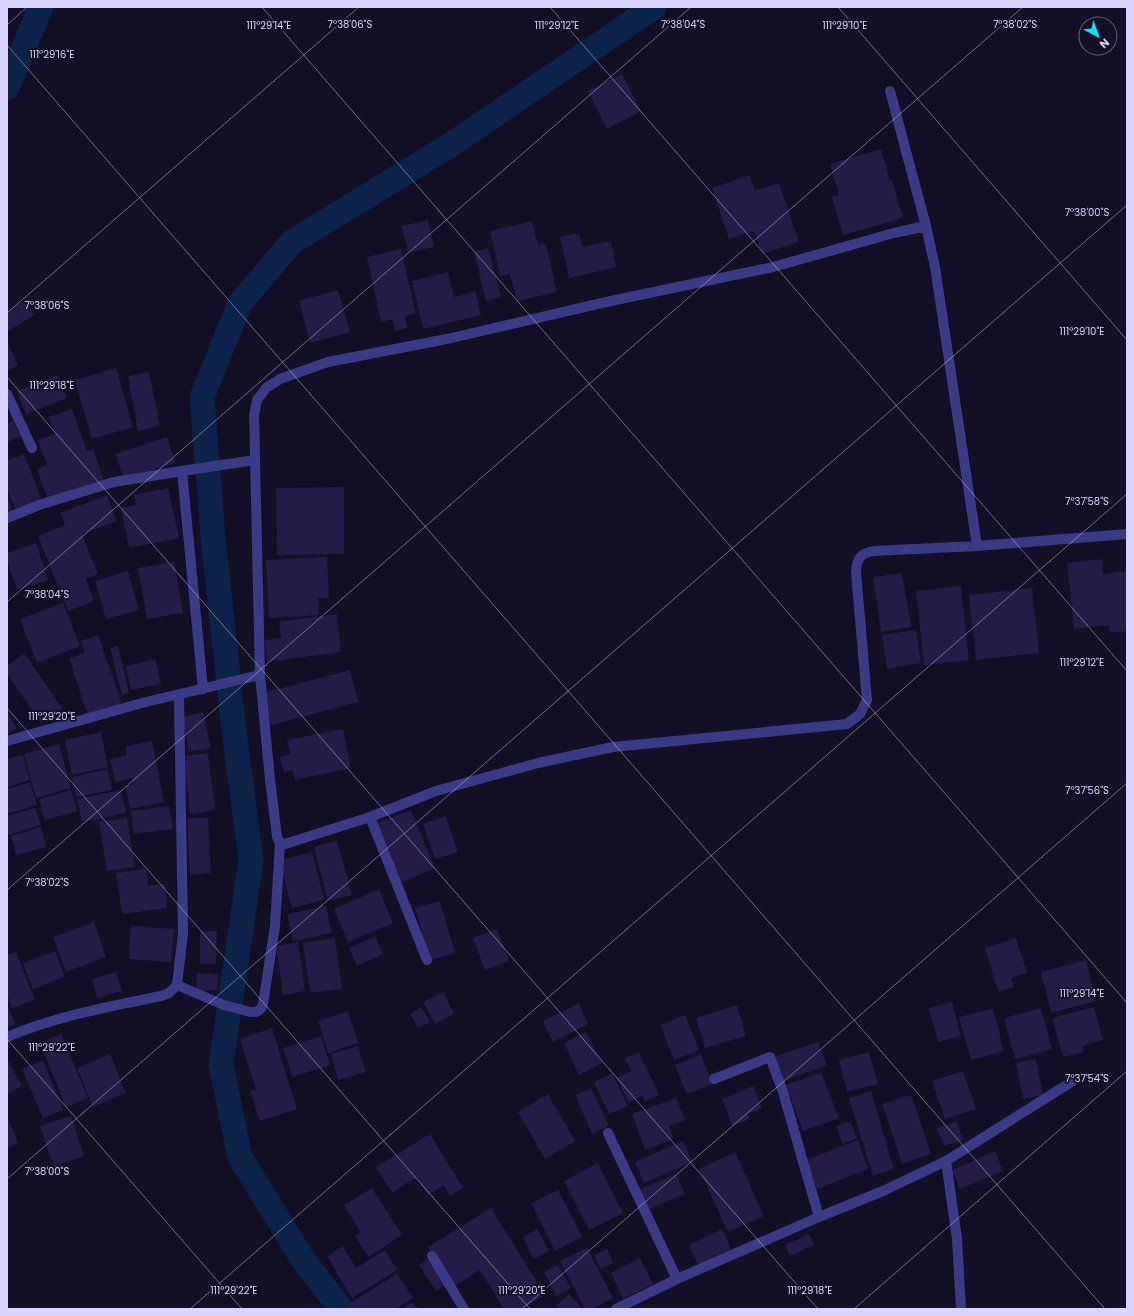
<svg xmlns="http://www.w3.org/2000/svg" width="1134" height="1316" font-family="Poppins,sans-serif">
  <rect width="100%" height="100%" fill="#130f26"/>
  <g fill="none" stroke-linecap="round" stroke-linejoin="round">
    <path stroke="#0c2248" stroke-width="25" d="M7 88 41 7
      M341 1309 302 1258 240 1157 221 1065 251 860 234 731 213 537 202 397 240 303 292 242 452 144 654 7"/>
  </g>
  <path fill="#241b47" d="M622 74 641 111 607 129 588 91Z
    M881 149 890 180H892L903 218 843 235 832 197 839 195 830 164Z
    M750 175 755 191 779 183 799 242 762 254 754 231 729 239 712 188Z
    M428 220 434 247 408 253 402 226Z
    M532 221 538 245 546 244 557 292 517 301 510 274 500 276 490 231Z
    M579 233 582 247 611 241 616 267 569 278 560 237Z
    M488 248 501 297 486 301 474 252Z
    M401 249 416 314 405 316 407 328 395 331 393 319 381 322 367 257Z
    M448 272 454 297 475 291 481 315 423 329 412 281Z
    M338 290 350 332 310 343 299 301Z
    M25 300 34 315 7 332V311Z
    M7 341 18 366 7 371Z
    M116 368 133 427 92 439 75 380Z
    M149 372 160 426 138 431 128 376Z
    M58 375 67 398 26 414 17 391Z
    M72 409 87 451 93 449 104 481 48 501 37 469 47 465 38 440 55 434 49 417Z
    M13 421 20 436 7 442V424Z
    M167 437 175 463 124 479 115 454Z
    M24 454 42 501 16 511 7 488V461Z
    M344 487V554L277 555 276 488Z
    M168 488 179 538 129 548 121 508 136 505 134 495Z
    M107 495 117 521 82 534 98 574 86 579 94 601 68 611 38 536 65 525 60 513Z
    M7 497 13 512 7 514Z
    M36 543 48 580 17 590 7 560V553Z
    M327 557 329 598H318L319 615 269 618 266 560Z
    M1102 559 1103 574 1127 571V631L1110 633 1109 625 1074 629 1067 563Z
    M174 562 183 613 147 619 138 568Z
    M128 571 139 610 106 619 95 581Z
    M902 573 911 627 881 632 873 577Z
    M961 586 969 660 924 665 916 591Z
    M1032 588 1039 653 976 660 969 595Z
    M63 603 80 646 37 663 20 619Z
    M337 614 341 652 267 662 265 640 281 638 279 622Z
    M916 630 921 663 887 669 882 635Z
    M98 635 122 705 88 716 69 658 85 653 81 641Z
    M118 646 129 693 122 695 110 648Z
    M24 653 62 708 41 723 7 674V666Z
    M155 659 161 684 131 690 126 666Z
    M350 670 358 702 271 725 263 693Z
    M7 711 17 728 7 734Z
    M203 712 211 748 189 752 182 717Z
    M343 729 351 768 295 780 293 770 284 772 280 757 290 754 287 740Z
    M101 732 108 767 72 775 65 740Z
    M152 741 164 802 130 809 125 786 133 784 132 778 115 782 110 759 127 755 126 746Z
    M59 744 71 788 36 798 24 754Z
    M208 753 215 810 190 814 183 756Z
    M23 755 30 780 7 787V759Z
    M107 769 112 790 76 797 72 777Z
    M30 782 37 805 7 814V789Z
    M71 790 77 811 45 820 39 799Z
    M121 790 126 813 82 822 77 799Z
    M169 806 173 829 134 834 131 811Z
    M35 808 41 825 9 835 7 828V816Z
    M411 810 435 868 400 883 376 824Z
    M446 816 458 852 435 859 423 824Z
    M208 817 211 873 190 875 187 818Z
    M127 818 135 867 107 871 99 822Z
    M41 827 46 847 16 855 11 836Z
    M337 841 352 895 328 901 314 847Z
    M312 852 324 900 292 908 279 860Z
    M146 869 148 886 165 884 167 908 122 914 116 873Z
    M379 889 393 923 348 942 334 909Z
    M440 901 455 953 430 960 415 908Z
    M326 906 332 933 293 941 287 914Z
    M94 922 106 957 66 972 53 937Z
    M131 926 174 929 171 962 129 959Z
    M497 929 509 961 485 970 473 938Z
    M200 931H217L216 964H200Z
    M375 936 383 954 357 966 349 948Z
    M335 938 342 989 310 993 303 943Z
    M1016 938 1027 973 1011 978 1014 987 998 992 985 948Z
    M298 942 305 991 283 995 276 946Z
    M55 951 65 977 33 989 23 963Z
    M16 952 35 1000 12 1008 7 994V955Z
    M1086 960 1096 1001 1051 1013 1041 972Z
    M116 972 122 991 97 998 92 979Z
    M197 973 218 974 217 991 196 990Z
    M443 992 454 1014 435 1024 423 1002Z
    M952 1002 961 1036 938 1042 929 1008Z
    M579 1003 588 1024 553 1042 543 1021Z
    M7 1004 15 1024 7 1028Z
    M737 1005 746 1036 705 1048 696 1018Z
    M421 1007 430 1022 418 1028 410 1014Z
    M1094 1007 1103 1040 1082 1046 1084 1052 1063 1057 1052 1018Z
    M993 1008 1004 1051 971 1060 959 1017Z
    M1041 1008 1052 1049 1015 1059 1004 1018Z
    M348 1011 358 1043 328 1053 318 1021Z
    M685 1015 699 1050 674 1060 660 1025Z
    M272 1028 297 1109 260 1121 250 1091 256 1090 240 1039Z
    M586 1032 602 1063 579 1075 564 1043Z
    M61 1034 88 1098 66 1107 40 1043Z
    M321 1036 330 1065 292 1077 283 1048Z
    M818 1042 827 1065 784 1081 776 1062V1056Z
    M358 1046 366 1072 338 1080 331 1054Z
    M639 1052 659 1095 645 1101 642 1096 628 1102 617 1078 631 1071 625 1058Z
    M869 1052 878 1084 847 1092 839 1060Z
    M110 1054 126 1093 93 1107 77 1068Z
    M701 1054 713 1084 687 1094 675 1065Z
    M7 1059 22 1086 7 1094Z
    M1036 1059 1043 1095 1023 1099 1016 1063Z
    M43 1060 63 1110 43 1118 22 1069Z
    M963 1071 976 1109 945 1119 932 1081Z
    M821 1072 839 1118 803 1131 786 1085Z
    M612 1073 628 1106 609 1114 594 1082Z
    M753 1086 762 1108 748 1114 750 1119 732 1126 722 1099Z
    M591 1088 609 1126 592 1134 575 1095Z
    M871 1091 894 1169 873 1176 849 1098Z
    M548 1094 575 1141 545 1159 518 1112Z
    M911 1095 931 1154 902 1164 882 1104Z
    M676 1098 685 1120 669 1126 674 1139 645 1150 632 1114Z
    M7 1116 18 1143 7 1148Z
    M71 1116 84 1156 54 1167 40 1126Z
    M850 1121 857 1138 843 1144 836 1126Z
    M956 1121 963 1140 944 1146 937 1128Z
    M430 1134 463 1188 450 1196 444 1185 428 1195 416 1177 392 1193 376 1167Z
    M858 1140 868 1169 817 1189 806 1160Z
    M683 1141 692 1162 644 1183 635 1162Z
    M995 1151 1003 1171 960 1189 952 1170Z
    M735 1152 764 1216 728 1232 699 1169Z
    M598 1163 623 1213 589 1230 564 1181Z
    M676 1174 685 1194 647 1210 639 1190Z
    M372 1188 402 1235 368 1257 355 1236 360 1232 344 1205Z
    M558 1190 582 1237 555 1251 531 1203Z
    M491 1208 545 1295 522 1309H504L480 1270 453 1287 428 1247Z
    M537 1229 549 1251 534 1259 523 1237Z
    M722 1229 732 1251 699 1267 689 1245Z
    M809 1234 814 1245 790 1256 785 1245Z
    M343 1246 356 1268 385 1250 397 1270 352 1298 327 1256Z
    M587 1248 613 1298 592 1309H585L560 1261Z
    M607 1249 613 1263 601 1269 594 1255Z
    M431 1258 448 1283 436 1291 419 1265Z
    M640 1258 653 1284 623 1299 611 1273Z
    M558 1265 571 1288 556 1296 544 1272Z
    M397 1274 413 1298 396 1309H352L349 1304Z
    M569 1294 583 1309H559L556 1306Z
    M412 1302 418 1309H402Z"/>
  <g fill="none" stroke-linecap="round" stroke-linejoin="round">
    <path stroke="#3d3a85" stroke-width="10" d="M890 91 926 226"/>
    <path stroke="#3d3a85" stroke-width="10" d="M7 394 32 448
      M182 471 255 460
      M7 518 39 505 114 482 182 471 203 689
      M977 546 935 267 926 226 894 233 773 267 606 302 447 339 328 362 280 379 266 388 257 400 254 415 260 675 270 779 277 837 280 843 285 844 370 817 436 791 538 763 613 747 847 724 860 714 867 700 856 572C857 558 860 554 873 551L977 546 1127 534
      M7 741 142 703 260 675
      M370 817 427 960
      M177 985 224 1005 250 1012H256L261 1009 263 1004 275 926 280 843
      M7 1037C57 1016 108 1007 161 996L169 993 177 985 183 933 179 695
      M714 1079 770 1057 783 1092 819 1217
      M608 1133 677 1279
      M946 1161 1073 1081
      M432 1256 464 1309
      M616 1309 677 1279 819 1217 883 1191 946 1161 957 1239 961 1309"/>
  </g>
  <path fill="none" stroke="#d9d4ff" stroke-width="1" stroke-opacity="0.45" d="M262 7 1127 1003M550 7 1127 671M838 7 1127 340M1125 7 1127 9M7 25 27 7M7 45 1105 1309M7 313 359 7M7 377 818 1309M7 602 691 7M7 708 530 1309M7 890 1023 7M7 1039 242 1309M7 1179 1127 205M190 1309 1127 494M522 1309 1127 783M854 1309 1127 1071"/>
  <g font-size="10" text-anchor="middle" fill="#d9d4ff" stroke="#130f26" stroke-width="3.5" stroke-linejoin="round" paint-order="stroke">
    <text x="350" y="28">7°38'06"S</text>
    <text x="683" y="28">7°38'04"S</text>
    <text x="1015" y="28">7°38'02"S</text>
    <text x="269" y="29">111°29'14"E</text>
    <text x="845" y="29">111°29'10"E</text>
    <text x="557" y="29">111°29'12"E</text>
    <text x="52" y="58">111°29'16"E</text>
    <text x="1087" y="216">7°38'00"S</text>
    <text x="47" y="309">7°38'06"S</text>
    <text x="1082" y="335">111°29'10"E</text>
    <text x="52" y="389">111°29'18"E</text>
    <text x="1087" y="505">7°37'58"S</text>
    <text x="47" y="598">7°38'04"S</text>
    <text x="1082" y="666">111°29'12"E</text>
    <text x="52" y="720">111°29'20"E</text>
    <text x="1087" y="794">7°37'56"S</text>
    <text x="47" y="886">7°38'02"S</text>
    <text x="1082" y="997">111°29'14"E</text>
    <text x="52" y="1051">111°29'22"E</text>
    <text x="1087" y="1082">7°37'54"S</text>
    <text x="47" y="1175">7°38'00"S</text>
    <text x="234" y="1294">111°29'22"E</text>
    <text x="522" y="1294">111°29'20"E</text>
    <text x="810" y="1294">111°29'18"E</text>
  </g>
  <rect width="1134" height="1316" fill="none" stroke="#d9d4ff" stroke-width="16"/>
  <g transform="translate(1098 36) rotate(139)"><circle r="19" fill="#130f26" stroke="#625e7d"/>
  <path d="M0-3L7 15L0 10L-7 15Z" fill="#00e5ff"/>
  <text y="-6" font-size="11" font-weight="bold" text-anchor="middle" fill="#d9d4ff">N</text>
  </g>
</svg>
